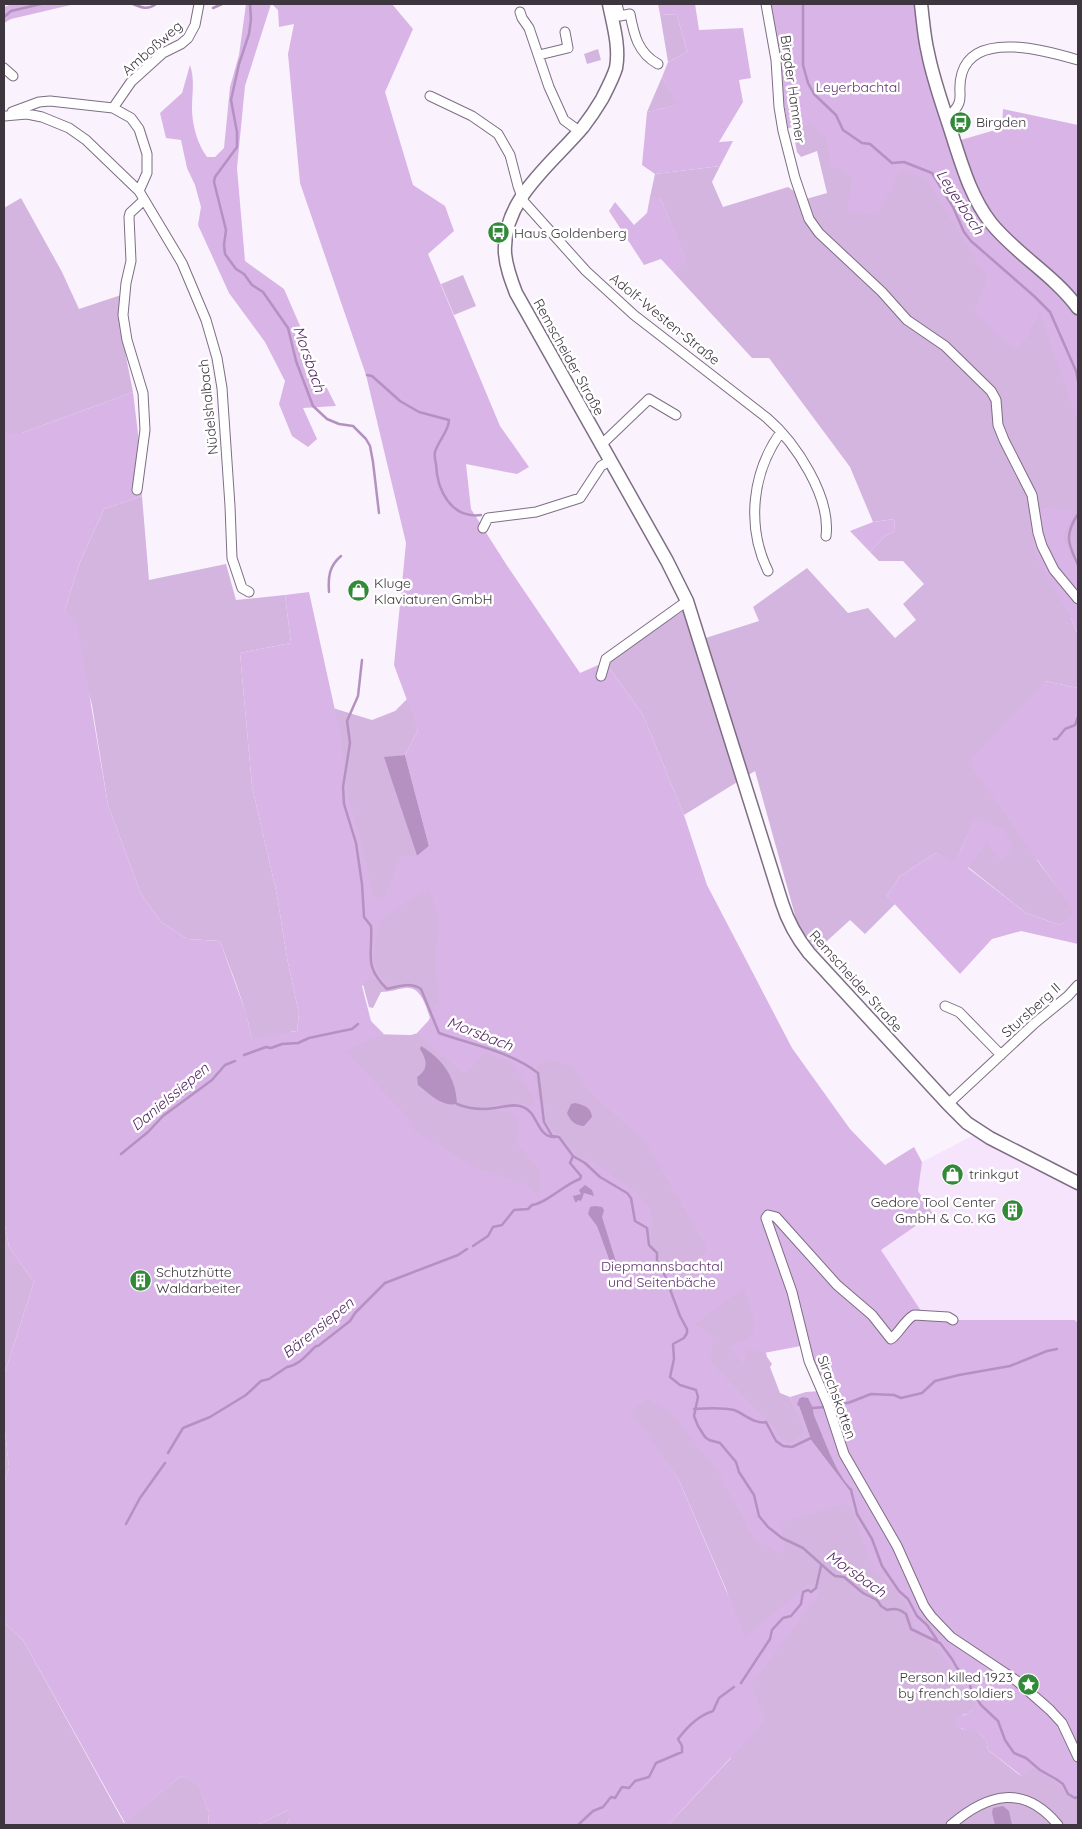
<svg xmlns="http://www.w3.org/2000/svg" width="1082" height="1829" font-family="Quicksand,sans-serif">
  <rect width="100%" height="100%" fill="#faf3fd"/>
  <path fill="#f6e3fc" d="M976 1134 1078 1186V1323L1075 1320H927L881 1250 933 1215 918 1191 922 1162Z"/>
  <path fill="#d4b5df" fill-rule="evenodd" d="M917 4 963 183 1078 316V591L1071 618 1078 635V688L1045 681 1037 860 1076 913 1060 925 1026 913 968 867 987 841 975 818 961 850 954 862 936 853 900 876 887 896 895 904 865 934 850 920 817 950 798 926 755 771 684 815 643 715 605 662 683 611 693 642 759 621 753 607 807 568 848 613 868 608 895 638 916 620 903 604 924 584 903 561H879L870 552 884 537 895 531 894 519 873 522 850 467 769 358H752L673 272 686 260 660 197H650L655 174 720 166 712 182 723 207 788 187 806 199 827 193 817 151 801 157 797 152 790 117Z
    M660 14 677 15 687 52 668 62Z
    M598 49 601 60 587 64 584 54Z
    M662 77 678 105 647 112Z
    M21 198 62 272 79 309 121 295 119 321 133 392 22 433H4V208Z
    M463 275 476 306 454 315 441 284Z
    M142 496 149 580 226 564 236 600 285 595 291 643 240 653 252 786 277 895 287 958 299 1014 297 1031 290 1032 411 1035 418 1033 431 1020C426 1008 422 986 405 988 397 989 390 992 381 992L373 1008 369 1007 362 981 310 701 372 720 395 711 408 698 418 730 405 755 385 758 417 856H413L459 870 548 1038 724 1179 767 1357 772 1364 770 1367 780 1393 790 1397 806 1432 796 1440 1078 1766V1825H668L731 1758V1604L726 1589 678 1478 658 1451 602 1387 254 1055C250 1015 234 979 220 941L187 939 161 922 141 894 108 805 92 705 65 609 80 562 104 509ZM973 1709 1021 1776 988 1750C987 1734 976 1730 961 1729L962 1715 967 1714Z
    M4 1221 9 1247 34 1282 4 1375Z
    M4 1423 9 1467 4 1484Z
    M4 1622 23 1640 124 1823 181 1776 197 1783 209 1812 208 1825H4Z
    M289 1810V1819L287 1825H257Z"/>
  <path fill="#d9b4e6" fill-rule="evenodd" d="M12 4H75L11 19 4 23V7Z
    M246 4H271L245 86 237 168 245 261 284 289 301 328 294 330 307 378 325 384 336 406 303 408 317 439 308 447 292 436 279 404 285 381 265 342 229 293 198 225 201 207 195 185 187 168 181 140 166 138 160 113 182 93 190 65C195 80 192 92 192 108 192 124 197 144 207 157H215L224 148 230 87 239 55Z
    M272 4H392L413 29 385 92 413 185 445 206 454 231 428 254 500 426 529 467 517 474 466 464 471 509 506 564 580 673 605 662 643 715 684 815 707 885 792 1048 850 1129 885 1165 914 1147 922 1162 918 1191 933 1214 881 1250 927 1320H1075L1078 1323V1801L1035 1768 1022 1776 988 1750C986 1729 971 1733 957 1727L955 1721 957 1717 967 1714 973 1709V1700L939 1651 913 1625 907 1607 894 1589 873 1569 851 1508 844 1504 781 1523 785 1555 754 1539 718 1472 672 1414 648 1399 631 1411 678 1478 746 1637 808 1584 814 1586 818 1590 819 1594 751 1685 766 1720 668 1825H287L289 1819V1810L257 1825H208L209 1812 197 1784 181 1776 125 1823 23 1640 4 1622V1484L9 1467 4 1423V1375L34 1282 9 1247 4 1221V433H22L133 392 139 442 142 496 104 509 80 562 65 609 78 628 108 805 141 894 161 922 187 939 220 941 246 1013 252 1039 297 1031 299 1014 287 958 277 895 252 786 240 653 291 643 285 595 309 592 340 733 350 802 361 840 373 897 383 900 401 856H417L429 846 405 755 418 730 394 665 406 543 366 375 300 183 288 54 294 24 279 27 278 10ZM429 890 439 916 435 967 439 1001 432 1010 429 1020 417 1033 461 1072H468L486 1052 512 1063 536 1102 532 1107C516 1099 500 1106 483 1109L511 1112 519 1121 516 1142 541 1172 539 1198 526 1184 477 1168 415 1131 407 1116 345 1051 384 1034 371 1021 362 986 370 977 390 986C373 971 373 963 376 941 377 935 377 927 380 922 387 913 418 894 429 890ZM548 1059 573 1067 586 1089 644 1141 705 1244 707 1249 705 1253 676 1274 667 1271 651 1243 653 1219 650 1208 638 1194 591 1160 577 1156 559 1134 552 1130 547 1122 545 1109 536 1095 538 1085 534 1078 537 1067ZM604 1213 602 1217 616 1262 610 1261 609 1259C607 1248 598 1223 590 1217ZM741 1290 745 1291C749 1301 759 1326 751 1335 746 1340 736 1343 729 1347L744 1365 747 1349 764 1353 806 1345 821 1391 806 1392 790 1397 805 1432 792 1443 786 1442 772 1425 711 1362 713 1337 695 1324ZM799 1406 813 1408 814 1415C824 1440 833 1471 852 1490H849L811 1440Z
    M658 4H695L699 30 743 28 751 78 739 80 743 102 719 142 733 141 720 166 655 174 642 165 647 112 677 105 662 77 668 62 687 52 677 15 660 14Z
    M768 4H919L923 47 947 144 1002 128 1003 109 1078 125V423L1040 313 1028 336 1015 350 974 312 987 278 926 179 901 170 878 214 847 212 853 176 830 165 826 137 811 125 788 128Z
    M650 197H660L687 261 673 272 661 259 644 265 609 211 615 202 634 225 647 213Z
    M1046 507 1075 511 1063 536 1072 559 1078 561V635L1071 618 1036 558 1029 518Z
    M894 519 895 531 884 537 870 552 850 531 873 522Z
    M1045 681 1078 688V944L1021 931 992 939 960 974 887 896 900 876 936 853 954 861 961 850 975 817 1004 829 1013 846 1001 862 987 842 968 868 1026 913 1060 925 1075 913 968 762Z"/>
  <path fill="#b591c1" d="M405 755 429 846 417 856 384 757Z
    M421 1046C443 1059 456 1078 457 1104 441 1107 430 1094 418 1085L417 1077C429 1069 427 1060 420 1049Z
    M575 1103C584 1105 591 1107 592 1117L584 1126C576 1126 570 1121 567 1113L571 1104Z
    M585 1185 592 1190 594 1196 584 1193 581 1201 578 1200 577 1202H575L573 1196 581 1194 579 1190Z
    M595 1206 602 1207 604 1210 602 1217 616 1262 612 1267 597 1226 588 1214 590 1207Z
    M802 1397 808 1398 813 1408 814 1415C823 1436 836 1476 853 1490H849L811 1440 799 1406 797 1405 799 1399Z
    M1003 1806 1009 1811 1012 1825H995L992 1813 993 1808Z"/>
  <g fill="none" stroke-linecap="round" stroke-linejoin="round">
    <path stroke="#b591c1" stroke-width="2.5" d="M133 4C142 8 148 10 156 4
      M250 4 251 19 249 34 239 64 231 100 237 132V147L215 177 214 182 226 230 224 245 225 254 236 269 244 274 252 285 263 292 288 328 296 361 313 406 327 419 339 424 353 426 366 439 370 446 373 462 379 513
      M803 4V65L808 83 814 94 836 115 843 130 862 143 870 144 892 163 904 162 932 173 953 207 964 232 971 241 1034 296 1050 312 1076 371 1078 381
      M213 8 222 4
      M4 17 11 11 41 4
      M367 375 372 376 400 401 419 412 449 420C449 431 438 441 435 452 434 456 435 460 436 464 437 490 451 519 481 515
      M1078 514C1064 535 1068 544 1078 565
      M329 592C328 577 329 566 341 556
      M362 660 358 696 347 721 350 743 343 787 344 804 356 843 362 884 364 917 371 926C373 955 363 965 387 989 399 986 410 982 421 989L439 1033C473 1045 509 1051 538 1073L544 1122 552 1136 559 1137 573 1156 585 1163 600 1177 627 1193 631 1198 635 1221 647 1228 649 1245 657 1253V1261L662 1268 680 1316 687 1329V1333L684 1338 673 1344 674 1359 670 1377 680 1385 696 1390 698 1397 694 1416 698 1426 705 1437 709 1440 720 1443 736 1462 739 1472 754 1495 759 1516 768 1527 782 1538 803 1548 831 1573 835 1576 844 1577 863 1593 877 1600 881 1606 887 1610C896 1608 899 1609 906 1614L911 1629 940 1643 952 1659 957 1668 968 1678 971 1689 981 1705 998 1721 1005 1740 1014 1753 1026 1758 1040 1770 1056 1779 1063 1784 1068 1794 1075 1798 1078 1797
      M1054 739H1057L1065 729 1075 725 1078 717
      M244 1055 266 1047 271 1048 282 1044 298 1043 309 1038 342 1031 352 1029 358 1024
      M457 1104C469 1109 482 1110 495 1108 504 1107 514 1103 523 1107 538 1112 537 1138 555 1137
      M121 1154 148 1132 163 1116 212 1080 225 1065 235 1061
      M473 1246 488 1236 493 1227 502 1225 514 1210 528 1209 532 1205C547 1203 563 1185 580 1179L581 1176 570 1163 573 1156
      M813 1408 825 1407
      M834 1408 841 1403H848L871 1394 894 1395 901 1398 922 1393 935 1381 959 1375 1010 1366 1047 1351 1057 1349
      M694 1409C707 1408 721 1407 734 1410 743 1413 755 1425 766 1422L776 1441 783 1446 792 1447 811 1438
      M168 1453 183 1428 210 1417 246 1395 261 1381 269 1379 287 1367C300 1365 307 1354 316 1346H318L350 1321 355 1313 385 1283 458 1255 467 1249
      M851 1490 857 1514 872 1539 882 1566 899 1591 908 1599 917 1616 927 1625 937 1640
      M126 1524 140 1498 165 1463
      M741 1683 770 1639 772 1630 783 1618 791 1616 801 1604 803 1592 808 1590 811 1592 816 1588 821 1566
      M578 1825 593 1811 603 1807 611 1797 615 1798 622 1787 629 1788 635 1781 649 1777 656 1763 682 1752V1746L678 1739C688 1726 698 1716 713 1711L719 1698 734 1687"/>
    <defs>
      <path id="minor" d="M617 4 620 16 630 14C634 35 638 53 658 64
        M766 4 776 60 779 107 783 131 795 178 809 219 819 233 882 292 907 320 945 346 991 391 996 400 998 425 1004 440 1032 495 1038 533 1042 546 1054 570 1078 599
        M520 12 522 18 529 28 549 87 564 120 579 131
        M539 55 568 48 565 32
        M4 68 13 76
        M430 96 472 116 498 134 510 155 518 186 524 202 586 271 634 315 767 418C796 443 831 497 826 536
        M113 108 131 82 163 53 181 44 188 38 195 25 199 4
        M12 112 39 102 50 101 113 108 131 118 139 129 147 154V173L139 191
        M4 116 27 114 42 117 69 128 86 140 139 191 182 263 206 320 217 358 222 388 230 506 232 558 242 588 249 592
        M947 118C969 98 955 96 962 73 975 30 1048 51 1078 60
        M601 445 649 399 676 415
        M137 490 145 430 143 393 127 340 123 315 126 283 131 261 129 217 130 213 144 200
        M483 528 488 518 536 512 580 498 601 466 610 461
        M768 571C746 526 752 472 781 432
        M601 676 606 659 687 601
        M945 1006 959 1012 1001 1055
        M948 1104 1035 1023 1068 996 1078 985
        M953 1320 948 1317 914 1315C904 1321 900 1332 891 1339L872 1315 837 1285 776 1217 768 1215 766 1218 792 1292 809 1361 828 1405 844 1454 897 1546 924 1606 931 1616 951 1637 1017 1681 1050 1710 1062 1723 1078 1757
        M951 1825C988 1793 1024 1784 1058 1825"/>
      <path id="secondary" d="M609 4C613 24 620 47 616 68 613 78 607 89 602 99 596 109 590 118 583 127 552 164 502 199 505 253 506 267 511 280 516 293L667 561 687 601 782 903C788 922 797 938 809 953L948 1104 967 1123 990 1138 1078 1183
        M921 4C923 20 924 37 928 53 934 84 946 114 955 144 964 172 973 200 991 223 1017 255 1054 275 1078 308"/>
    </defs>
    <use href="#minor" stroke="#7e6e84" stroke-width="11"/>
    <use href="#secondary" stroke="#7e6e84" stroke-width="15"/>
    <use href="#minor" stroke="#fff" stroke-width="9"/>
    <use href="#secondary" stroke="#fff" stroke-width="12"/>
  </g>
  <defs>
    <symbol id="bus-disc" viewBox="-11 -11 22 22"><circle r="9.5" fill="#328a39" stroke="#fff"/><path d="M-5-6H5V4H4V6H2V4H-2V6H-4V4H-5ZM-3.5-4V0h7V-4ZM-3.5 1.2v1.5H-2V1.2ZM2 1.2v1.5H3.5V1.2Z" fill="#fff"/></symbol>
    <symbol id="shop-disc" viewBox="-11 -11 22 22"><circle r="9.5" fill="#328a39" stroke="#fff"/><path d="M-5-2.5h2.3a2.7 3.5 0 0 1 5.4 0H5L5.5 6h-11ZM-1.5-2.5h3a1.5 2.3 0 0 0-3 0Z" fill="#fff"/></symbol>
    <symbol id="building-disc" viewBox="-11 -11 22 22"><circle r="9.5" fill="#328a39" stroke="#fff"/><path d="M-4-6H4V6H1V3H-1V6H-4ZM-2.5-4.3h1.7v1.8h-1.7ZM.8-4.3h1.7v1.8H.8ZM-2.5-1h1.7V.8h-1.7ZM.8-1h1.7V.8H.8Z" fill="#fff"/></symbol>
    <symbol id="sight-disc" viewBox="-11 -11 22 22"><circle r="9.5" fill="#328a39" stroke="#fff"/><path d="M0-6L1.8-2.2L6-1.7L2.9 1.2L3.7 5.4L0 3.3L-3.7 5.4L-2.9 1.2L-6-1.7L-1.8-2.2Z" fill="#fff"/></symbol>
  </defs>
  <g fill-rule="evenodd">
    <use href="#bus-disc" x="948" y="110" width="25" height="25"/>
    <use href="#bus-disc" x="486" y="220" width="25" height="25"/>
    <use href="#shop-disc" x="346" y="578" width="25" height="25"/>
    <use href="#shop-disc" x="940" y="1162" width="25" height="25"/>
    <use href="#building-disc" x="1000" y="1198" width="25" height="25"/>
    <use href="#building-disc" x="128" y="1268" width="25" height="25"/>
    <use href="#sight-disc" x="1016" y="1672" width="25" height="25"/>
  </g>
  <g text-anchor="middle" stroke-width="5" stroke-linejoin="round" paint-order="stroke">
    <g font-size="14" fill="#3d363f" stroke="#fff">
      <text transform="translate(152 48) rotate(-41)" y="5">Amboßweg</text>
      <text transform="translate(793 89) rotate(82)" y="5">Birgder Hammer</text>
      <text transform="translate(665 319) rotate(39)" y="5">Adolf-Westen-Straße</text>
      <text transform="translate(569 357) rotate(61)" y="5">Remscheider Straße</text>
      <text transform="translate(208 407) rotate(-96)" y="5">Nüdelshalbach</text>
      <text transform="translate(856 981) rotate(48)" y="5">Remscheider Straße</text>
      <text transform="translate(1031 1010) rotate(-42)" y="5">Stursberg II</text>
      <text transform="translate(837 1397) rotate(70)" y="5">Sirachskotten</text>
    </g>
    <g font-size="14" fill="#5f326e" stroke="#fff">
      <text x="858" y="92">Leyerbachtal</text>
      <text x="662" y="1271">Diepmannsbachtal<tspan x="662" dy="16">und Seitenbäche</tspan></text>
    </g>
    <g font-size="14" fill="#3d363f" stroke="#fff" text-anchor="start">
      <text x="976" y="127">Birgden</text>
      <text x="514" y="238">Haus Goldenberg</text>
      <text x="374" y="588">Kluge<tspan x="374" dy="16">Klaviaturen GmbH</tspan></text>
      <text x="969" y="1179">trinkgut</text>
      <text x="996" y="1207" text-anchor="end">Gedore Tool Center<tspan x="996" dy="16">GmbH &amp; Co. KG</tspan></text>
      <text x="156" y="1277">Schutzhütte<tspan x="156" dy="16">Waldarbeiter</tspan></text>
      <text x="1013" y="1682" text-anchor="end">Person killed 1923<tspan x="1013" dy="16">by french soldiers</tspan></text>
    </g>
    <g font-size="15" font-style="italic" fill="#532662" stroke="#fff">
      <text transform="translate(960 202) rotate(57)" y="5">Leyerbach</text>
      <text transform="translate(309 359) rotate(71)" y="5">Morsbach</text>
      <text transform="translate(480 1034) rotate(21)" y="5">Morsbach</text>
      <text transform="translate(170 1097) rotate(-40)" y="5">Danielssiepen</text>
      <text transform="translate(318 1328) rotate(-39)" y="5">Bärensiepen</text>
      <text transform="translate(856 1574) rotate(35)" y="5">Morsbach</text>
    </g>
  </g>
  <rect width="1082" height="1829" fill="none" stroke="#3d363f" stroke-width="10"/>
</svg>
